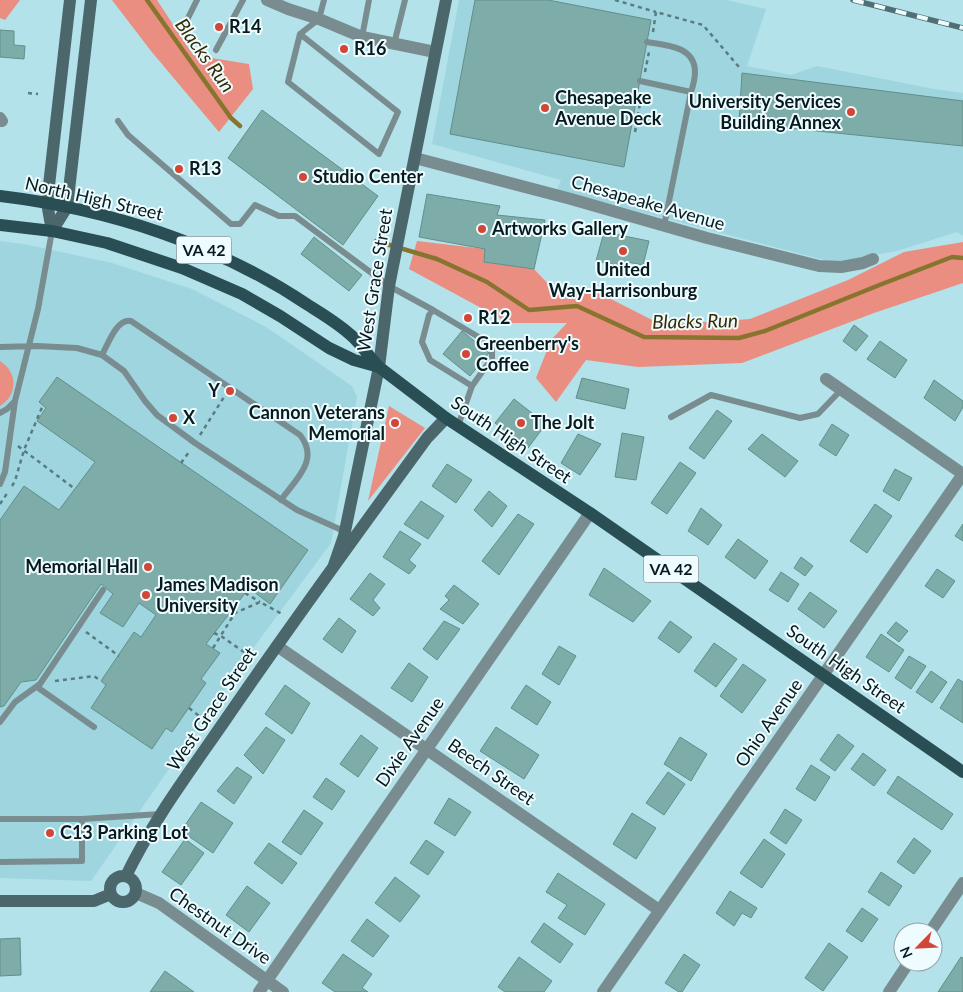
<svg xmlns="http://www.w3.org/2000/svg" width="963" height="992" font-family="Lato,sans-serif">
  <rect width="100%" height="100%" fill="#b3e2ea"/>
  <path fill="#9ed5df" d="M459 0H726L766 9 747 66 791 75 817 66 934 89 963 93V236L957 232 897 251 832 262 557 190 561 180 432 144Z
    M0 241 24 244 112 263 192 289 266 327 352 386 357 397 331 543 254 647 91 881 0 878Z"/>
  <path fill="#ea8e81" d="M0 0H20L5 20 0 18Z
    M112 0H157L193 55 249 64 253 89 219 132 151 51Z
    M417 241 485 249 484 262 534 269 553 289 601 294 662 325 750 319 848 280 904 252 963 242V283L874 313 742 363 638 367 586 360 556 402 536 378 551 340 567 323H509L409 269Z
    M0 361C18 372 18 395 0 406Z
    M389 406 425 428 368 501Z"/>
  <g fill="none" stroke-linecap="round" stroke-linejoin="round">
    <path stroke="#87742e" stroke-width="4.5" d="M147 0 231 118 240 126
      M376 241 437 259 487 282 529 310 577 306 644 337 739 338 765 331 882 284 952 257 963 258"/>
  </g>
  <path fill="#7eaca8" stroke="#618f8b" d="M475 0H548L651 20 624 167 450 134Z
    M0 30 14 31V45L25 46 24 59 0 57Z
    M742 73 963 101V146L739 123Z
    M262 110 378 196 343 245 228 158Z
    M427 194 500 206 497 215 545 220 534 269 484 262 485 249 419 237Z
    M604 232 649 241 643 265 622 261 621 266 596 261Z
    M314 237 362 275 349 291 301 254Z
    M854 325 868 336 856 351 843 341Z
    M462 331 489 353 470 376 443 354Z
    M880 341 907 360 895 378 867 359Z
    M57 377 308 550 270 604 249 588 206 644 220 653 201 679 206 683 172 732 166 728 152 749 91 708 106 685 101 681 134 632 141 637 156 615 139 603 123 627 100 613 113 594 101 584 36 680 21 682 4 706 0 707V520L24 486 59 510 95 462 37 421 46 408 39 402Z
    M582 378 629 389 625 409 576 398Z
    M934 380 963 401V407L955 421 924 398Z
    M514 399 546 424 528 448 495 423Z
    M717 410 732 421 704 459 689 448Z
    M832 424 849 435 836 456 819 445Z
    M622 433 644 437 636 480 615 477Z
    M578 434 601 444 580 475 561 463Z
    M762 434 798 461 785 477 748 449Z
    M680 462 696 473 667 514 651 503Z
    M447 464 472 480 456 503 432 486Z
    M895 469 912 478 899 501 883 491Z
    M489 491 507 506 492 527 474 510Z
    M421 501 444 516 428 539 404 524Z
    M875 504 892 516 867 553 850 541Z
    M701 508 722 525 708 545 688 531Z
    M518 514 534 524 499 575 482 561Z
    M963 524V541L955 536Z
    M400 531 421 544 409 560 416 566 409 574 383 557Z
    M738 539 768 561 755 579 725 557Z
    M801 557 813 566 805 576 794 568Z
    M604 568 651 601 633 622 589 595Z
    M937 569 955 581 943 598 925 586Z
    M781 572 799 584 788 602 769 590Z
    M370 573 385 584 373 600 380 608 373 616 350 599Z
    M454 585 479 604 463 624 440 609 449 600 445 596Z
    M810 592 837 611 824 628 798 609Z
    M339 618 356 631 342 653 323 639Z
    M444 621 460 629 437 660 423 649Z
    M670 621 692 637 679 653 658 638Z
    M896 622 908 631 899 642 887 633Z
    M881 634 904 650 889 672 866 657Z
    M714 643 737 659 716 687 694 671Z
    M559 646 576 656 559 685 542 674Z
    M909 656 926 666 911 689 895 678Z
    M409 663 428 677 412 702 391 688Z
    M743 664 766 680 742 713 720 696Z
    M931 671 947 682 932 703 916 692Z
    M958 679 963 682V723L940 708Z
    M285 685 310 703 292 734 265 714Z
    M526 685 551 702 537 725 511 708Z
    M266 727 285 740 263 774 244 755Z
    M496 727 539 755 524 779 480 751Z
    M838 734 854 746 835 771 820 760Z
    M361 735 378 748 358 777 340 764Z
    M680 737 707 754 691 781 664 764Z
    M863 753 886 770 874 786 851 769Z
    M811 765 830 777 815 801 796 789Z
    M237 767 252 777 234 804 217 791Z
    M668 772 685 784 664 815 646 803Z
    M898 776 953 814 942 830 887 793Z
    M326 778 345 791 332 810 313 797Z
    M449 798 471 812 455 836 434 823Z
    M201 802 233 823 213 853 181 831Z
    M785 809 802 820 786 844 770 833Z
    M304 810 323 823 301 855 282 842Z
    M632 813 656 828 636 859 613 844Z
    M914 838 931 851 914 874 897 862Z
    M185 839 204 853 181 885 162 872Z
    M764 839 785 854 762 888 740 873Z
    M426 840 444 852 428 875 410 863Z
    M269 843 297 863 282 884 254 863Z
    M881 872 902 886 889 906 868 892Z
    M558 873 605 904 585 935 558 918 567 905 546 892Z
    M395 877 420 896 400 922 375 903Z
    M247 886 270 903 249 932 226 915Z
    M730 891 757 908 751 918 742 913 734 926 716 913Z
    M862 908 878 919 862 942 846 931Z
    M367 919 389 936 373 957 351 941Z
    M544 923 573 944 560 963 531 942Z
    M20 938 21 975 0 976V939Z
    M829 943 848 957 823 991 805 978Z
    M343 954 372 974 362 988 368 992H335L322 983Z
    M684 954 700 965 682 992H679L665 983Z
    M519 957 552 981 544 992H505L498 987Z
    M961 957 963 958V992H938Z
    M165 971 194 992H150Z"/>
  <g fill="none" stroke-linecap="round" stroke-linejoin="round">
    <path stroke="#5a7b80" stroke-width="2.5" stroke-dasharray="4 4" stroke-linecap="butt" d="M615 0 656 12
      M653 32 656 12 703 25 739 67
      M645 72 649 52
      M28 93 38 94
      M635 132 642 92
      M200 435 224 397
      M18 446 75 489
      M181 463 189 452
      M12 486 15 481 24 450 43 405
      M0 504 8 492
      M245 593 260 602
      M86 632 119 656
      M214 633 221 636 251 657
      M213 648 235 613 260 602 282 614
      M55 681 94 676 101 681
      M189 708 207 722"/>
    <path stroke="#798c8f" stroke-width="6" d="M185 24 197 0
      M300 34 398 112 379 154 288 82 300 34 319 19 324 0
      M362 37 369 0
      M647 42C666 45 695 46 695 72 695 79 693 86 691 92
      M394 44 405 0
      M216 50 243 0
      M640 81 691 92 664 226
      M118 121 128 135 231 224H240L255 205 279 216H295L389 286 433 310 429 315 422 342 430 360 472 386
      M433 310 492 345V358L472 386 458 426
      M0 347 37 346 77 348 102 355 124 371 145 401 157 415 195 443 297 510 346 532
      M102 355C108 344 117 318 131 321L300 435C320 460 296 479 281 500
      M0 413 7 409 15 401
      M671 417 711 395 800 418 818 414 841 390
      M0 484 5 472 15 401 38 309 52 231
      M37 687 94 727
      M0 722 15 702 40 684 103 590
      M0 819H82L161 814
      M0 862 82 861V819"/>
    <path stroke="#798c8f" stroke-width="12" d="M267 0 288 9 319 19 362 37 435 52
      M0 118 2 121
      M415 158 571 199 707 238 819 266 841 267 863 263 873 259
      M826 379 963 474
      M277 646 659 910
      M136 893 159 903 283 992
      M930 932 963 883
      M259 992 590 513
      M603 992 963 474
      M889 992 909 962"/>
    <path stroke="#4b676c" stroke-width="12" d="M52 231 67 207 91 0
      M52 231 47 203 70 0
      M334 565 344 536 379 367 389 286 446 0
      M110 889a13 13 0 1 1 26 0a13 13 0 1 1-26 0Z
      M126 876C153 820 191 770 226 719 291 624 359 531 427 438L446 418
      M0 901H94L111 894"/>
    <path stroke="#294e53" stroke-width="12" d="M0 196C108 209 217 244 308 305 324 315 341 325 354 338 363 347 370 358 379 367
      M0 225 52 231 107 243 182 268 242 294 280 316 329 348 354 360 379 367 446 418 590 513 963 772"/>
    <defs>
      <path id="rail" d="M853 0 963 28"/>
    </defs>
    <use href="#rail" stroke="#506e74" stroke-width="5.5"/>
    <use href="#rail" stroke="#eefcff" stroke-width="4" stroke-dasharray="11" stroke-linecap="butt"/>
  </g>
  <g fill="#d34537" stroke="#eefcff" stroke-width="2">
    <circle cx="219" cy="27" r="5"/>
    <circle cx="344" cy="49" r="5"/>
    <circle cx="545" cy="108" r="5"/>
    <circle cx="851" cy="112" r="5"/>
    <circle cx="179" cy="169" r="5"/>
    <circle cx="303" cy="177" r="5"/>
    <circle cx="482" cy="229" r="5"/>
    <circle cx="623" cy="251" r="5"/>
    <circle cx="468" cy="318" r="5"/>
    <circle cx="466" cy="354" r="5"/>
    <circle cx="230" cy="391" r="5"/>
    <circle cx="173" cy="418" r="5"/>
    <circle cx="395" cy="423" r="5"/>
    <circle cx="521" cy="423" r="5"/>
    <circle cx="148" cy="567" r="5"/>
    <circle cx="146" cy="595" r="5"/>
    <circle cx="50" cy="833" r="5"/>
  </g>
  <g text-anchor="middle" stroke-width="4" stroke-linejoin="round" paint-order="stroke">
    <g fill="#eefcff" stroke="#4c5e61" stroke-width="1">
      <rect x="176.5" y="236.5" width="55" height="27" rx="4"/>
      <rect x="643.5" y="555.5" width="55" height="27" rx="4"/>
    </g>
    <g font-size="16" font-weight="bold" fill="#071a1d">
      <text x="204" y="256">VA 42</text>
      <text x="671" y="575">VA 42</text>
    </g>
    <g font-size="18" font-weight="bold" fill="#071a1d" stroke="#eefcff" text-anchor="start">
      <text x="229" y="33">R14</text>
      <text x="354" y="55">R16</text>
      <text x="555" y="104">Chesapeake<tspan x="555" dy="21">Avenue Deck</tspan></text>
      <text x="841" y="108" text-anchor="end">University Services<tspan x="841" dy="21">Building Annex</tspan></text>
      <text x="189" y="175">R13</text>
      <text x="313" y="183">Studio Center</text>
      <text x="492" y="235">Artworks Gallery</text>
      <text x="623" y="276" text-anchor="middle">United<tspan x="623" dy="21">Way-Harrisonburg</tspan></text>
      <text x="478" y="324">R12</text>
      <text x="476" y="350">Greenberry's<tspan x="476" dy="21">Coffee</tspan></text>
      <text x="220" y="397" text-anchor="end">Y</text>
      <text x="385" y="419" text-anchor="end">Cannon Veterans<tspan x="385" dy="21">Memorial</tspan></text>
      <text x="183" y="424">X</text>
      <text x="531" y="429">The Jolt</text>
      <text x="138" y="573" text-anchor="end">Memorial Hall</text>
      <text x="156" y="591">James Madison<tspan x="156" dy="21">University</tspan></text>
      <text x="60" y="839">C13 Parking Lot</text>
    </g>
    <g font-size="18" fill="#071a1d" stroke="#eefcff">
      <text transform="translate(94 199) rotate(13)" y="6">North High Street</text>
      <text transform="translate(648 203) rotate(16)" y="6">Chesapeake Avenue</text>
      <text transform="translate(375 280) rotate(-81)" y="6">West Grace Street</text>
      <text transform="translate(511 440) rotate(34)" y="6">South High Street</text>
      <text transform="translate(846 669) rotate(35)" y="6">South High Street</text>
      <text transform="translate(212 709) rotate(-56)" y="6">West Grace Street</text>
      <text transform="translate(769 723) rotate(-55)" y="6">Ohio Avenue</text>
      <text transform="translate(410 742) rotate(-55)" y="6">Dixie Avenue</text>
      <text transform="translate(491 772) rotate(35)" y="6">Beech Street</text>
      <text transform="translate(220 926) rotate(35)" y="6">Chestnut Drive</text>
    </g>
    <g font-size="19" font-style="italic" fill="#382a00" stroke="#eefcff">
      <text transform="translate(205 55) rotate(54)" y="7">Blacks Run</text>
      <text transform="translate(695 321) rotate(-1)" y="7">Blacks Run</text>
    </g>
  </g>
  <g transform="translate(918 947) rotate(246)"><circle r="24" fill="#eefcff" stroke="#92a2a5"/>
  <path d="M0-4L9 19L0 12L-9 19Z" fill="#d34537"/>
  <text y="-8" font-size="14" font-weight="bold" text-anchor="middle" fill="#071a1d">N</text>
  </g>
</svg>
